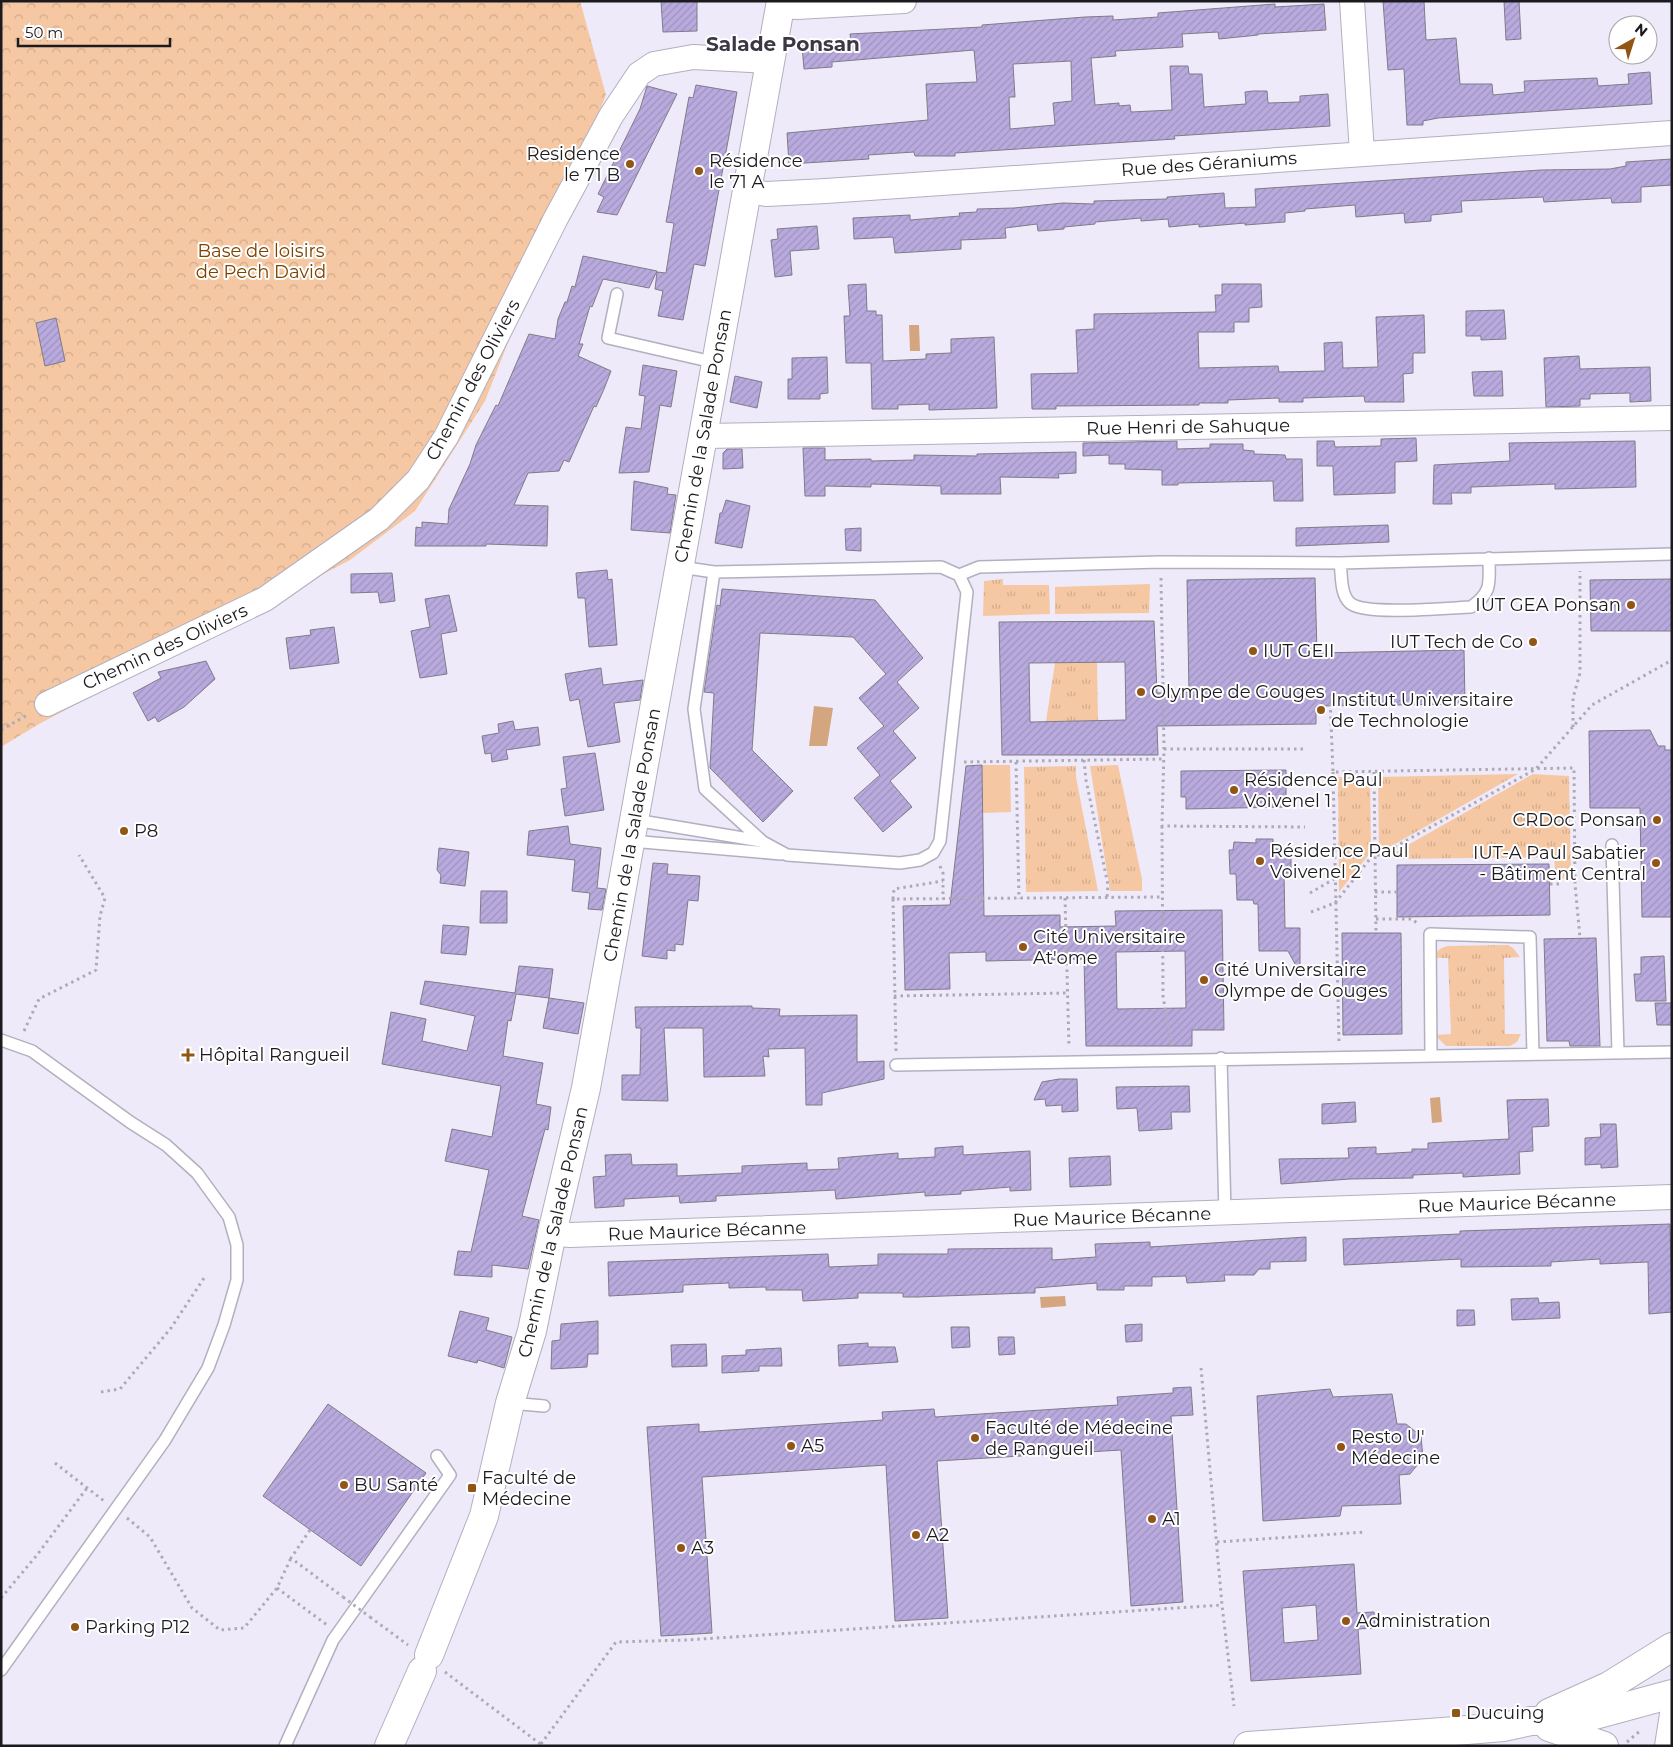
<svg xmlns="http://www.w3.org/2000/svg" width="1673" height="1747" font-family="Montserrat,sans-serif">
  <defs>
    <pattern id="grass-tufts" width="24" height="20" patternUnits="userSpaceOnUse" patternTransform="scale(1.25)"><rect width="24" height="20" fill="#f5c8a3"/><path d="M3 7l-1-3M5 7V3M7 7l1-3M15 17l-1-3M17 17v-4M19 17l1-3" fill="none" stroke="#d1ab8c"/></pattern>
    <pattern id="park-crowns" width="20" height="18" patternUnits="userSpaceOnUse" patternTransform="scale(1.25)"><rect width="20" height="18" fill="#f5c8a3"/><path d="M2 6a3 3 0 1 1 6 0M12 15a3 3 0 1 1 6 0" fill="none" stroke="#d1ab8c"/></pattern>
    <pattern id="building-hatch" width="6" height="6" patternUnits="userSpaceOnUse" patternTransform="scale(1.25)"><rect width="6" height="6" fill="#b9aade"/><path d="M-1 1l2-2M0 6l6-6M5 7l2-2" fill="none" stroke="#9e92be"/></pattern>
  </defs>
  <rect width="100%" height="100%" fill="#eeeafa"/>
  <path fill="url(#grass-tufts)" d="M1003 579V585H1049L1050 614 983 616 984 581Z
    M1150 584 1149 613 1055 614V587Z
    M1097 662 1098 721H1046L1055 663Z
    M1118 765 1142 879V891H1110L1090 766Z
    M1076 766V777L1098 891 1026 892 1024 767Z
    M1518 774 1379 853 1378 777Z
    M1533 774 1569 776 1571 877 1556 880 1554 857 1400 859 1392 854Z
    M1338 777H1370L1371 852 1339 892Z
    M1508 945 1513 948 1520 957 1504 958 1505 1034H1521L1517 1042 1510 1046H1446L1435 1035 1451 1034 1448 958H1434C1437 950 1440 948 1448 946Z"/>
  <path fill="url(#park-crowns)" d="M1 1H580L606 95 485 401 415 511 350 560 39 724 1 747Z"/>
  <path fill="#f5c8a3" d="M982 765H1010L1011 812 983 813Z"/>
  <path fill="#d4a680" d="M909 325H919L920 351H910Z
    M814 706 833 708 827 746H809Z
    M1440 1097 1442 1122 1432 1123 1430 1098Z
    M1065 1296 1066 1306 1041 1308 1040 1297Z"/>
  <path fill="url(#building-hatch)" stroke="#7f7b89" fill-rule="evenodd" d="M661 1H697V31L663 32Z
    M1383 1H1424L1426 40 1456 38 1460 84H1492L1493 95 1525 92 1524 81 1597 78 1598 86 1629 84 1628 74 1650 72 1652 104 1438 118 1423 121V125H1407L1404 69 1388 70Z
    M1504 1H1519L1521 39 1506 40Z
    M1275 4V7L1324 4 1326 30 1258 34V35L1219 39 1218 32 1182 34 1183 47 1115 51 1116 56 1091 58 1095 105 1119 103V106L1130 105 1131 112 1172 110 1170 66H1188L1189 74H1202L1204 107 1246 104 1245 92 1253 91H1267L1268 103 1300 102V96L1328 94 1330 126 1174 136 1175 139 955 153V156H915L914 152 868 155 869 159 789 164 787 133 928 120 926 84 977 82 974 50 832 62V67L804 69 802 46 851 42 850 34 982 27V25L1085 17 1113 16V20L1158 17V13ZM1071 61 1072 101 1053 103 1055 125 1010 129 1009 97H1015L1013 64Z
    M696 85 737 92 705 266 694 264 683 320 658 316 663 291 655 289 657 272 666 273 674 223 666 222 689 97 693 98Z
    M647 86 677 94 617 215 597 212 604 197 598 194 640 109Z
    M1672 159V185L1641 187V202L1612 203 1611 198 1544 202 1543 197 1461 201 1462 212 1431 215V221L1405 223 1404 213 1356 217 1355 205 1305 209V211L1285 213V222L1245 225V223L1199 227V224L1169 227 1168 219 1141 221V218L1095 222V224L1064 227V229L1038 231 1037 224 1005 228 1006 238 961 240V249L913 252 895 253 893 237 854 239 853 218 910 215V220L960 216 959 213 977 212V209L1014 208 1063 203 1094 204V201L1167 199V197L1224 193 1225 208 1256 207 1255 189 1541 170 1610 169 1626 166V162Z
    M817 226 819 249 790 251 792 275 775 277 771 240 778 239 777 229Z
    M583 256 657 271 649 288 603 279 592 307 590 306 579 344H583L578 356 611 371 604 389 596 407 594 406 569 462 564 460 559 471 528 473 514 505 548 506 547 546 486 544V546H415L416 527 422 528V522L448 524 449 509 470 464 476 445 496 405 498 406 529 334 555 339 558 319 565 302H567L572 286 575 287Z
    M866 284 867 311H876V315H882L883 361 926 359V354L951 353V339L994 337 997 408 929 410V404L898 405V409H872L871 363H846L844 316H850L848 285Z
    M1222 284H1261L1262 307 1249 308V322H1234V332H1198L1199 368 1278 366 1279 372 1325 371 1324 343 1342 342 1343 368 1378 367 1376 317 1424 315 1425 353H1413V373L1403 374 1404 402H1365L1364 396 1303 398V402H1279V398L1228 400V403H1199V405L1056 406V409H1032L1031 374 1078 373 1076 330 1094 329V314L1216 312 1215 295H1222Z
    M1504 310 1506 339 1481 340V336H1466V311Z
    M56 318 65 361 45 366 36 323Z
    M1579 356 1580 369 1650 367 1651 401 1630 402V393L1590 394V399H1580V406L1546 407 1544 358Z
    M827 357 828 393 820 394V399H788V379H792V358Z
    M643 365 677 371 671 407 660 405 649 472 619 473 626 427 641 429 645 396 639 395Z
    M1502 371 1503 396H1474L1472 372Z
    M735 376 762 382 757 408 730 402Z
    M1416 438 1417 461 1395 462V493L1334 495 1333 466H1317V441H1334L1335 447 1381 446V439Z
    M1177 441V449L1210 448V444H1243V450L1254 451V454L1285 455 1286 459H1302L1303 501H1274L1273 481 1178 483V485H1162V470L1125 469V464H1109V455L1083 456V443Z
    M1635 441 1636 487 1555 489V484L1471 487V493H1451L1452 504H1433L1434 465 1510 461 1509 443Z
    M803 448H825V460L871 459V461L914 460V455L977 456V454L1076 452V473L1058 474 1059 478 1000 477 1001 494H941V486L871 484V487L825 486V496H805Z
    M727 449H742L743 468 723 469V453Z
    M634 481 668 488 667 494 676 495 670 533 631 530Z
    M726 500 750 506 742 548 715 543 720 513H722Z
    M1388 525 1389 542 1296 546V528Z
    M861 528V551L846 550 845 529Z
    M607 570 608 580 612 579 617 645 589 647 585 598H578L576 573Z
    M392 573 395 601 380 603 378 592 351 593V574Z
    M1315 578 1317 653 1464 650 1465 704 1316 706V724L1157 726 1158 755H1002L999 622 1154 621 1157 693 1189 692 1187 580ZM1125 662 1126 720 1030 722 1029 663Z
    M1672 579V631H1591L1590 580Z
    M722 589 875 600 923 658 897 682 919 708 893 731 916 758 890 781 912 807 883 832 854 798 880 775 857 748 884 726 859 698 886 674 853 637 760 633 752 750 793 791 763 822 710 768 714 693 704 692 717 605 720 606Z
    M449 595 457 631 441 634 447 674 420 678 411 631 430 627 425 599Z
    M334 627 339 663 290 669 286 638 311 635 310 630Z
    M206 661 215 679 184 707 158 722 155 717 148 721 133 693 161 678 158 672Z
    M601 668 603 685 643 680 640 700 614 703 620 742 588 747 579 699 570 701 565 674Z
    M513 721 515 730 538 727 540 745 506 750 508 759 492 762 491 753 485 754 482 736 499 733 498 724Z
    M1650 730 1658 746H1665V750H1672V917H1642L1640 808H1590L1589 731Z
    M595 753 604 810 565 816 561 789 567 788 563 757Z
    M982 765 984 916 1060 915V927L1116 926 1115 911 1222 910 1224 1030H1192V1046H1086L1084 959 986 961V952L949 953 950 989 905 990 903 906 950 905 966 766ZM1185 951 1186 1008 1117 1009 1116 952Z
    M1286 770V807L1186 809V797H1181V771Z
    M568 826 570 844 601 848 597 888 606 889 602 910 588 909 590 893 572 891 575 860 527 855 529 831Z
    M1256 839H1273V849H1291V873H1284L1285 928H1300V973L1288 951H1259L1258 904H1254L1253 900H1237L1236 874H1230L1229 850H1233L1234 842 1256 843Z
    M439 848 469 852 465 886 440 883 441 875 437 870Z
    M653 863 668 864 667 874 700 876 698 901 688 900 683 945 675 944V951L667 950V959L642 956Z
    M1549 864 1550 915 1397 917V865Z
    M481 891H507V923H480Z
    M443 925 469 927 466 955 441 953Z
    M1342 933H1401L1402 1034 1343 1035Z
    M1596 938 1600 1046H1570L1569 1041H1547L1544 939Z
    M1664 956 1666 1001H1636L1634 974H1641V957Z
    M519 966 553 969 549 998 516 994 511 1021 508 1020 503 1056 543 1063 536 1104 551 1107 548 1130 545 1129 522 1216 539 1220 528 1269 492 1265V1277L454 1275 458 1251 471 1252 489 1170 445 1161 452 1129 492 1137 501 1086 382 1064 391 1012 426 1019 422 1041 467 1051 475 1016 420 1004 425 981 515 993Z
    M549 998 584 1003 578 1034 543 1028Z
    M1655 1003H1672V1025H1657Z
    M752 1006V1008L780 1009 779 1016 857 1015V1062L884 1061V1079L822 1093V1105H806L805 1048 768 1049 769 1057 763 1056 765 1076 704 1077 703 1028H664L668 1101 622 1100V1075H640L641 1028H636L635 1007Z
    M1059 1079H1077L1078 1111 1062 1112V1105L1046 1106 1045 1099 1034 1100 1042 1082Z
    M1189 1086 1190 1112H1171L1172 1129 1139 1131 1137 1108 1117 1109 1116 1087Z
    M1548 1099 1549 1126 1532 1127 1533 1151 1519 1152 1520 1174 1463 1177V1173L1413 1175V1178L1350 1179 1281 1184 1279 1159 1349 1158 1348 1148 1376 1147V1154L1412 1152V1149H1428V1143L1509 1139 1507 1100Z
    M1355 1102 1356 1122 1322 1124V1104Z
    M1600 1124H1616L1618 1167 1601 1168V1164L1585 1165V1138L1601 1137Z
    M963 1146V1155L1030 1151 1031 1190 1010 1191V1187L961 1191V1194L925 1196V1192L836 1199 835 1190 716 1196V1201L680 1203 679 1196 624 1199V1206L595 1208 593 1177 606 1176 605 1155 631 1154 632 1165 677 1164V1176L742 1173V1166L807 1163V1170L839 1169 838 1158 898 1153V1159L935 1157V1148Z
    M1110 1156 1111 1185 1070 1187 1069 1158Z
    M1670 1224 1672 1312 1649 1314 1648 1262 1600 1264V1259L1551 1262V1266L1461 1267V1259L1344 1265 1343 1239 1460 1234V1231Z
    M1306 1237V1261L1270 1262V1269H1259L1254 1275H1224L1225 1281 1187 1283 1186 1276 1152 1277V1286H1124V1290H1097V1283L1035 1288V1293H1027L917 1297H903V1293H858V1298L803 1301 802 1290H766V1287L729 1288V1283L683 1285V1292L609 1296 608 1262 828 1254 829 1267 878 1265V1254H948V1249L1052 1248V1260L1096 1257 1095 1244 1150 1242V1247Z
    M1538 1298 1539 1303 1559 1302 1560 1318 1512 1320 1511 1299Z
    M1457 1310H1474L1475 1325 1457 1326Z
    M460 1311 489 1318 486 1330 512 1337 504 1368 478 1360 477 1363 448 1356Z
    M598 1321V1354H588L587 1367 551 1369 552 1341 560 1340 561 1324Z
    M1142 1324V1341L1126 1342 1125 1325Z
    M951 1327H969L970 1347 952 1348Z
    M998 1337H1014L1015 1354 999 1355Z
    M868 1343V1347H895L898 1362 839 1366 838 1345Z
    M706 1344 707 1366 672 1367 671 1345Z
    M781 1348 782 1366H759V1371L722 1373V1356L746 1355V1350Z
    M1191 1387 1193 1415 1171 1416 1183 1602 1131 1606 1121 1450 937 1461 948 1618 895 1621 886 1465 702 1477 712 1633 661 1636 647 1427 699 1424V1432L883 1420 882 1412 934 1409 935 1417 1118 1405 1117 1397 1173 1393V1388Z
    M1330 1389 1333 1397 1392 1394 1397 1424H1406L1421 1436 1423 1458 1410 1474 1399 1475 1401 1504 1342 1506 1340 1516 1263 1521 1257 1396Z
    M328 1404 426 1473 361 1566 263 1496Z
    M1354 1564 1357 1613 1374 1612 1375 1628 1358 1629 1361 1674 1251 1681 1243 1571ZM1316 1605 1318 1640 1284 1643 1282 1608Z"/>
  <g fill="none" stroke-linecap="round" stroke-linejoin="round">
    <defs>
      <path id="service" d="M617 294 608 338 717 363
        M1340 563C1342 575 1340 594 1350 603 1364 616 1448 608 1471 607 1493 592 1489 582 1489 558
        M680 567 714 572 941 567 959 575 967 592 940 841 933 853 920 860 900 863 787 855 763 842 705 789 694 709 714 572
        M959 575 979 567 1160 562 1340 563 1672 554
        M635 820 761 841
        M631 841 781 854
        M1612 845 1618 1053
        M1 1040 32 1051 130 1122 166 1145 197 1173 229 1217 237 1245V1280L224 1325 208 1368 165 1440 1 1670
        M1431 1056 1430 934 1530 937 1533 1054
        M1221 1058 1225 1213
        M896 1065 1672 1052
        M510 1403 544 1406
        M285 1746 333 1640 450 1475 437 1456"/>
      <path id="minor" d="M1352 1 1362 153
        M780 6 797 7 904 1
        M747 191 766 194 826 191 1672 133
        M704 436 1672 418
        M47 704 265 599 379 519 418 480 446 437 556 218 611 116 639 74 654 64 693 57 771 61
        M552 1233 570 1235 1672 1197
        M1667 1746 1672 1714"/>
      <path id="tertiary" d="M429 1655 484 1516 510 1403 532 1331 552 1233 586 1088 781 1
        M1549 1713 1609 1686 1672 1647
        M1549 1727 1604 1746
        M389 1746 422 1671
        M1248 1746 1443 1732 1503 1727 1531 1721 1580 1719 1672 1694"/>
    </defs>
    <use href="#service" stroke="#b3afbf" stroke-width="14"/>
    <use href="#minor" stroke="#b3afbf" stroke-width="26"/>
    <use href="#tertiary" stroke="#b3afbf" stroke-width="30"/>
    <path stroke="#adaab6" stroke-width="3" stroke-dasharray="2.5 4" stroke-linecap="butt" d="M1161 578 1164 749 1162 826 1305 827
      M1330 697 1333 772 1574 768 1575 884 1580 938
      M1573 727V698L1580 673V571
      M1 730 29 714
      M1164 749H1304
      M1084 760 1086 780 1108 885 1107 898
      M964 762 1164 759
      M1016 762 1019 899
      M1333 772 1339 1043
      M1374 772 1376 933
      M1162 826 1163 996 1171 1045
      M940 866 943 873V899
      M1550 884H1562
      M1375 892H1397
      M1310 893 1334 879
      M1065 898 1069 1047
      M893 899 894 889 943 881
      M1311 912 1335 903 1373 855H1380L1536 769 1592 705 1672 660
      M1376 919H1412L1418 924
      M894 996 1069 993
      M24 1031 39 999 96 970 100 916 105 898 79 855
      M896 1051 893 899 1162 897
      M1201 1368 1222 1605 1234 1706
      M101 1392 120 1389 171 1328 206 1275
      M55 1463 104 1501
      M127 1518 150 1537 192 1608 220 1630 244 1628 277 1588 291 1558
      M310 1530 291 1558 343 1597
      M1217 1542 1366 1532
      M277 1588 327 1625
      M1 1598 37 1555 87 1488
      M370 1617 408 1645
      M445 1672 543 1746
      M1627 1742 1640 1731
      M541 1744 616 1642 686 1640 1222 1605"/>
    <use href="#service" stroke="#fff" stroke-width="11"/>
    <use href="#minor" stroke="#fff" stroke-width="24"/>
    <use href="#tertiary" stroke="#fff" stroke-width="28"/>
    <path stroke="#adaab6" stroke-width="3" stroke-dasharray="2.5 4" stroke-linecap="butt" d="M343 1597 370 1617"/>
  </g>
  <g fill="#915516" stroke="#fff" stroke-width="2">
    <circle cx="630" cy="164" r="5"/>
    <circle cx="699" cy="171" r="5"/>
    <circle cx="1631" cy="605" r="5"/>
    <circle cx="1533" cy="642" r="5"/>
    <circle cx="1253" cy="651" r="5"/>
    <circle cx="1141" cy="692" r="5"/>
    <circle cx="1321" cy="710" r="5"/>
    <circle cx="1234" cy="790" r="5"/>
    <circle cx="1657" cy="820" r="5"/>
    <circle cx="124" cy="831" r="5"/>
    <circle cx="1260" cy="861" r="5"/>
    <circle cx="1656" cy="863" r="5"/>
    <circle cx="1023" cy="947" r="5"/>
    <circle cx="1204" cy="980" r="5"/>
    <path d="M185.5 1047.5h5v5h5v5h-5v5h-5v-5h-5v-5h5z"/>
    <circle cx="975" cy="1438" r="5"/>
    <circle cx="791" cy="1446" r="5"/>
    <circle cx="1341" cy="1447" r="5"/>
    <circle cx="344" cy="1485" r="5"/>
    <rect x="467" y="1483" width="10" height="10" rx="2.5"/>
    <circle cx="1152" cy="1519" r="5"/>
    <circle cx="916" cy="1535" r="5"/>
    <circle cx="681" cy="1548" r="5"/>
    <circle cx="1346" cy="1621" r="5"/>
    <circle cx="75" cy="1627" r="5"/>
    <rect x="1451" y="1708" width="10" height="10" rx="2.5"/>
  </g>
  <g text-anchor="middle" stroke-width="4" stroke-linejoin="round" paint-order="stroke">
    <g font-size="18" fill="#1b1a1f" stroke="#fff" text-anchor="start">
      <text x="620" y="160" text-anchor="end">Residence<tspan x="620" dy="21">le 71 B</tspan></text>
      <text x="709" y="167">Résidence<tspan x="709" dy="21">le 71 A</tspan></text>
      <text x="1621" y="611" text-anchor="end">IUT GEA Ponsan</text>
      <text x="1523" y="648" text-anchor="end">IUT Tech de Co</text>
      <text x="1263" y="657">IUT GEII</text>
      <text x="1151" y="698">Olympe de Gouges</text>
      <text x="1331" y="706">Institut Universitaire<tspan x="1331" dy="21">de Technologie</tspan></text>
      <text x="1244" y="786">Résidence Paul<tspan x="1244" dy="21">Voivenel 1</tspan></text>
      <text x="1647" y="826" text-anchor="end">CRDoc Ponsan</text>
      <text x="134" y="837">P8</text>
      <text x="1270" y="857">Résidence Paul<tspan x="1270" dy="21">Voivenel 2</tspan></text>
      <text x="1646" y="859" text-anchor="end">IUT-A Paul Sabatier<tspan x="1646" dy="21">- Bâtiment Central</tspan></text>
      <text x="1033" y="943">Cité Universitaire<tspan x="1033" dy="21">At'ome</tspan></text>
      <text x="1214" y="976">Cité Universitaire<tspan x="1214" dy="21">Olympe de Gouges</tspan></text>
      <text x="199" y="1061">Hôpital Rangueil</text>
      <text x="985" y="1434">Faculté de Médecine<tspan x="985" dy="21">de Rangueil</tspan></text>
      <text x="1351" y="1443">Resto U'<tspan x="1351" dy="21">Médecine</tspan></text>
      <text x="801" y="1452">A5</text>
      <text x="482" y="1484">Faculté de<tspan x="482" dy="21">Médecine</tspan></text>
      <text x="354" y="1491">BU Santé</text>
      <text x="1162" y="1525">A1</text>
      <text x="926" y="1541">A2</text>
      <text x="691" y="1554">A3</text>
      <text x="1356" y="1627">Administration</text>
      <text x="85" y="1633">Parking P12</text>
      <text x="1466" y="1719">Ducuing</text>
    </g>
    <g font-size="18" fill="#1b1a1f" stroke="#fff">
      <text transform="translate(1209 164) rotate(-4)" y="6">Rue des Géraniums</text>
      <text transform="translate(473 380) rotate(-62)" y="6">Chemin des Oliviers</text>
      <text transform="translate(1188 427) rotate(-1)" y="6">Rue Henri de Sahuque</text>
      <text transform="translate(703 436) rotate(-80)" y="6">Chemin de la Salade Ponsan</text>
      <text transform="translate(165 647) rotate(-25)" y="6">Chemin des Oliviers</text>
      <text transform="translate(632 835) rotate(-80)" y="6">Chemin de la Salade Ponsan</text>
      <text transform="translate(1517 1203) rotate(-2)" y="6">Rue Maurice Bécanne</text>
      <text transform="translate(1112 1217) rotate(-2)" y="6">Rue Maurice Bécanne</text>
      <text transform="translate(707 1231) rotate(-2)" y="6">Rue Maurice Bécanne</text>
      <text transform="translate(553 1232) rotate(-77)" y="6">Chemin de la Salade Ponsan</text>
    </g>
    <g font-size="18" fill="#7d4400" stroke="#fff">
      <text x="261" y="257">Base de loisirs<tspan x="261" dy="21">de Pech David</tspan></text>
    </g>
    <g font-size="20" font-weight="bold" fill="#3b3844" stroke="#fff">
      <text x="783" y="51">Salade Ponsan</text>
    </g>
  </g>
  <rect width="1673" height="1747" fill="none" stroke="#1b1a1f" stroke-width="5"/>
  <g transform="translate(1633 40) rotate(39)"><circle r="24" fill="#ffffff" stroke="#a4a3a5"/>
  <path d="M0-4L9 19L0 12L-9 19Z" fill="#915516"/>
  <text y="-8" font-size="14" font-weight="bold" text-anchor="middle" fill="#1b1a1f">N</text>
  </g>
  <path d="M18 38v8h152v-8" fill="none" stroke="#1b1a1f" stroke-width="2.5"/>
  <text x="25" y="38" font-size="15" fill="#1b1a1f" stroke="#ffffff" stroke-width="4" paint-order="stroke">50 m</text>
</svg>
